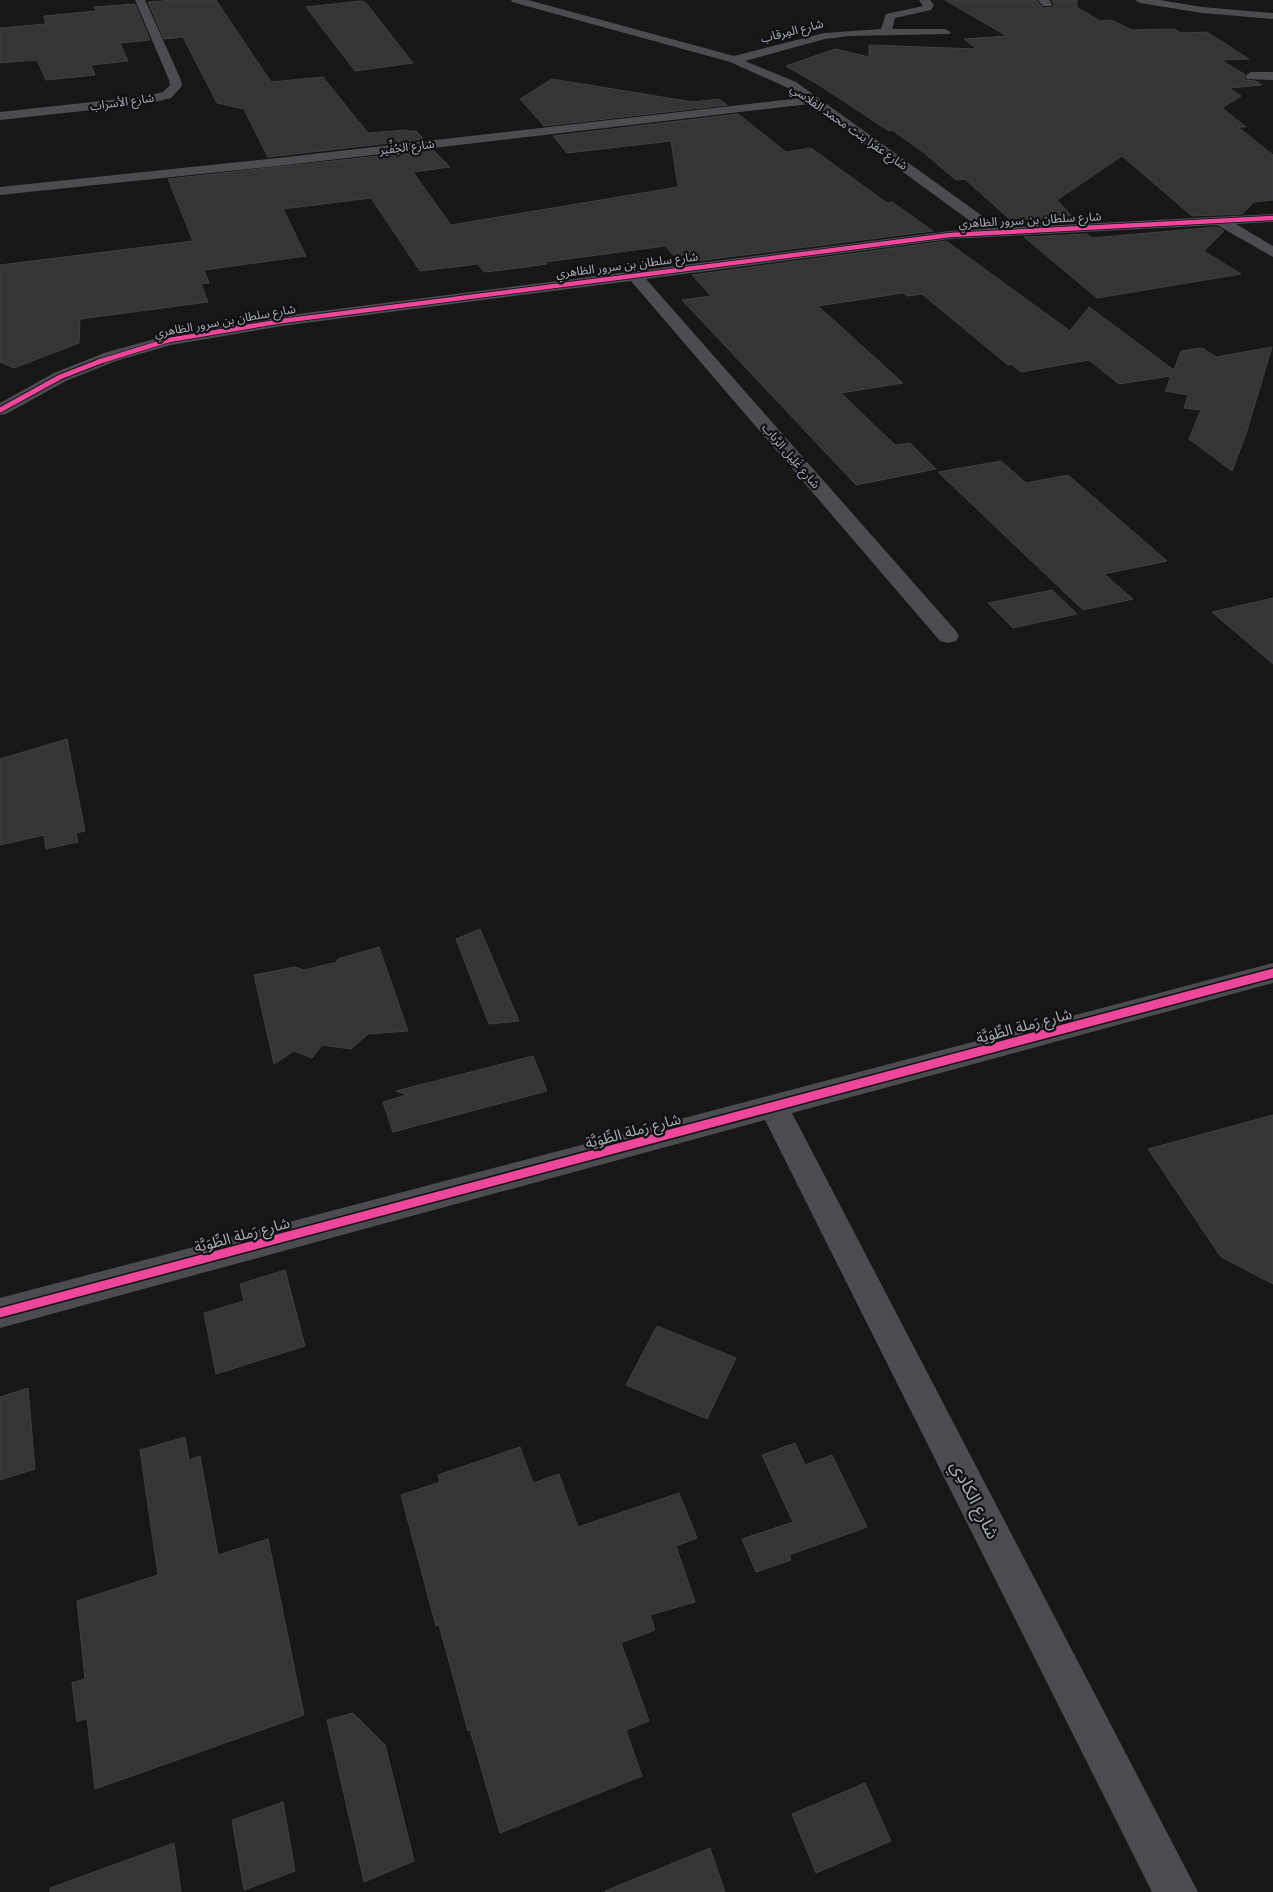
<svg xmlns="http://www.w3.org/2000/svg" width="1273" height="1892" font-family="'Golos Text','Noto Sans Arabic',sans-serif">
  <rect width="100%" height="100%" fill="#171717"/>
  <path fill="#353536" stroke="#3f4043" d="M174 0H216L271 82 323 77 368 133 406 130 408 131H416L424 139 268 157 244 109 217 103 183 37 164 39 148 2Z
    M945 0H1036L1043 8 1053 7 1054 3 1051 0H1077V7L1100 21 1111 20 1132 30 1174 29 1181 33 1207 32 1249 59 1221 60 1244 74 1245 80 1256 81 1262 85 1229 88 1241 96 1222 108 1246 127H1238L1273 155V200L1254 202 1242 214 1192 216 1122 156 1057 200 1077 222 1016 225 965 179 956 180 923 152 892 130 889 131 819 85 786 66 835 49 869 57V45L977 49 964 39 1007 36Z
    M361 1 366 3 413 63 355 71 306 7Z
    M135 4 150 40 120 43 128 61 91 65 95 75 46 80 37 60 0 63V28L46 24 44 16 96 11 94 7Z
    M552 79 693 102 719 99 727 105 544 126 520 99Z
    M738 114 786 152 811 148 887 203 892 202 933 231 681 263 665 246 545 262 547 264 511 269 484 272 478 264 420 271 371 198 283 209 306 256 204 270 209 283 201 284 208 302 80 319 79 343 14 368 0 362V265L193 241 168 179 433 150 450 167 413 172 451 225 678 187 671 141 567 153 553 136Z
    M1217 227 1224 231 1204 251 1241 274 1097 298 1024 237 1087 234 1092 238Z
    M946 241 1070 331 1089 307 1174 370 1181 351 1202 348 1216 357 1272 347 1246 434 1232 471 1189 439 1201 410 1184 408 1188 395 1165 391 1171 376 1119 384 1089 360 1021 372 1011 364 1008 365 922 294 907 296 903 293 818 306 903 383 841 393 895 445 910 443 936 469 856 485 682 300 711 296 692 275Z
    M1001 461 1026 483 1068 475 1167 561 1104 574 1133 599 1083 610 938 472Z
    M1052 590 1077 614 1013 628 988 603Z
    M1273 598V664L1212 612Z
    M67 739 85 831 76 833 78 842 46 849 44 835 0 845V759Z
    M480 929 519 1021 489 1024 456 939Z
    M379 947 408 1031 368 1034 351 1049 322 1045 312 1058 294 1051 274 1064 254 975 295 967 304 970 337 962 338 959Z
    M533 1056 547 1091 393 1132 383 1102 407 1095 396 1091Z
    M1273 1115V1284L1221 1257 1148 1149Z
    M285 1270 305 1346 216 1374 204 1313 244 1301 240 1284Z
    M657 1326 736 1358 707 1419 626 1385Z
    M28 1388 35 1469 0 1480V1397Z
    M185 1437 189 1460 200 1456 218 1555 268 1539 304 1715 95 1789 87 1718 77 1722 72 1683 85 1679 77 1601 158 1575 140 1450Z
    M795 1443 805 1465 832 1455 867 1527 789 1555 791 1560 756 1572 742 1539 793 1522 762 1455Z
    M520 1447 533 1483 559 1474 578 1527 679 1493 697 1538 676 1546 695 1602 650 1615 655 1630 621 1643 649 1721 626 1730 642 1776 500 1833 470 1730 468 1731 439 1625 436 1626 401 1495 440 1482 438 1475Z
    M353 1713 385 1745 414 1861 364 1882 327 1720Z
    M865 1783 891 1841 816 1873 792 1814Z
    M283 1802 295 1871 244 1890 232 1820Z
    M174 1843 181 1892H50V1888Z
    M710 1848 725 1892H605V1891Z"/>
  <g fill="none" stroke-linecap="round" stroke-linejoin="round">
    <path fill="#4b4c50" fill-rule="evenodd" d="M135 0H145L181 80 182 86 171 98 147 104 0 120V112L147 96 163 92 170 85 169 80Z
      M511 0H528L734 56 824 33 881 29 886 14 923 6 919 0H930L934 5 931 10 895 18 892 29H945L951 32 949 34 850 36 825 39 745 61 796 82 999 228 1273 214V222L1236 224 1273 246V257L1217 225 950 239 646 279 956 631 959 636 956 641 948 643 940 641 631 281 282 326 171 345 116 361 66 381 6 414 0 415V403L54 373 104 353 169 335 282 316 950 231 981 229 810 104 278 166 0 195V187L278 158 802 98 788 88 730 62 512 2Z
      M1038 0H1049L1052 4 1051 6H1043Z
      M1135 0H1160L1202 7 1273 13V19L1202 13 1140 3Z
      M1251 72H1273V80L1247 79 1245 76Z
      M1273 963V983L792 1113 1198 1892H1152L765 1120 0 1328V1298Z"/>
    <defs>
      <path id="cycleway-far2" d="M98 362 169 340 282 321 950 235 1273 218"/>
      <path id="cycleway-far1" d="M0 410 60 377 101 361"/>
      <path id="cycleway" d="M0 1313 1273 973"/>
    </defs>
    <use href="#cycleway-far2" stroke="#111113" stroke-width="6"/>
    <use href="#cycleway-far1" stroke="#111113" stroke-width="7"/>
    <use href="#cycleway" stroke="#111113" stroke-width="12"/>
    <use href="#cycleway-far2" stroke="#ed469a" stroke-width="4.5"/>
    <use href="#cycleway-far1" stroke="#ed469a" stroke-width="5"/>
    <use href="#cycleway" stroke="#ed469a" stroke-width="9"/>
  </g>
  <g text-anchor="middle" stroke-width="4.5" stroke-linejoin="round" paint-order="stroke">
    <g font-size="12" fill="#a8adb8" stroke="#111113">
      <text transform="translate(792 31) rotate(-14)" y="4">شارع المِرقاب</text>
      <text transform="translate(122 102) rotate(-8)" y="4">شارع الأسراب</text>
      <text transform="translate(849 127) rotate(35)" y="4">شارع عفرا بنت محمد الفلاسي</text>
      <text transform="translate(407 147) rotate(-7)" y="4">شارع الجُفِّير</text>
      <text transform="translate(1030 220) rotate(-3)" y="4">شارع سلطان بن سرور الظاهري</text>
      <text transform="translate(627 265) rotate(-7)" y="4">شارع سلطان بن سرور الظاهري</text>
      <text transform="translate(225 321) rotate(-10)" y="4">شارع سلطان بن سرور الظاهري</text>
      <text transform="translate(791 456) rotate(49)" y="4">شارع غَلِيل الرَّباب</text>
    </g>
    <g font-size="15" fill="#a8adb8" stroke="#111113">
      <text transform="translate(1024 1026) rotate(-15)" y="5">شارع رَملة الطِّوَيَّة</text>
      <text transform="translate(633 1131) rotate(-15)" y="5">شارع رَملة الطِّوَيَّة</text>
      <text transform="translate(242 1235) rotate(-15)" y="5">شارع رَملة الطِّوَيَّة</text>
    </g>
    <g font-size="18" fill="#a8adb8" stroke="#111113">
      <text transform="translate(975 1500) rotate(63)" y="6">شارع الكادِي</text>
    </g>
  </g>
</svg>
